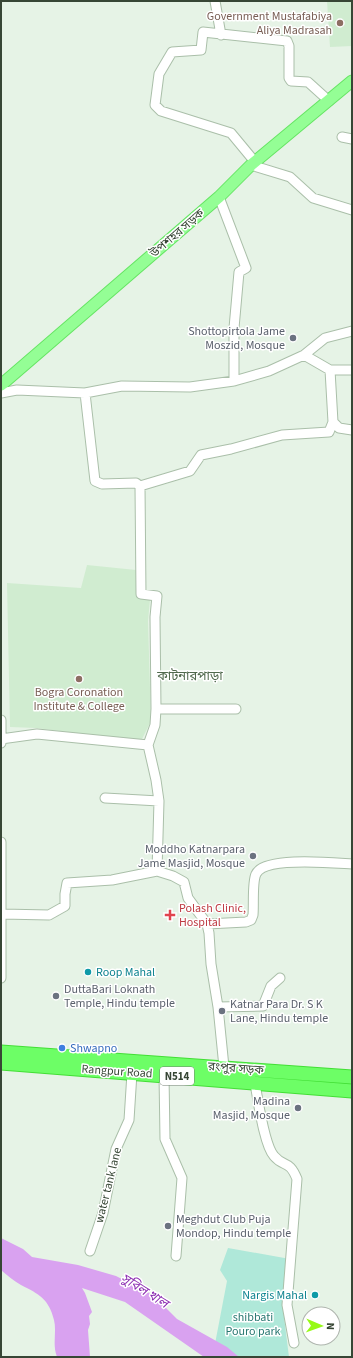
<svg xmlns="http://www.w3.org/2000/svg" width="353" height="1358" font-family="'Source Sans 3','Noto Sans Bengali',sans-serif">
  <rect width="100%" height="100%" fill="#e6f3e6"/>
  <path fill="#d0ecd0" d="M327 1H352V46L330 47Z
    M87 565 136 570 139 597 150 600 148 621 151 721 141 741 36 728 10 727 7 583 81 588Z"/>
  <path fill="#afe8d9" d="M228 1248 290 1259 284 1317 289 1357H226L214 1349 227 1281 220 1270Z"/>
  <path fill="#d9a2f0" d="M1 1238 23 1249 32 1257 78 1265 116 1276 153 1295 177 1319 227 1347 239 1357H204L125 1302 82 1288 85 1293 92 1312 89 1316 90 1324 88 1330 90 1357H57C52 1344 57 1332 54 1320 49 1299 39 1294 21 1285 14 1281 7 1275 1 1270Z"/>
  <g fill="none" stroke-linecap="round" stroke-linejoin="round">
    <defs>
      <path id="minor" d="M215 1 221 35
        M342 137 352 139
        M255 162 231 133 161 111 155 105 159 74 172 52 201 50 203 32 287 41 289 46V78L291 81 308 82 329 101
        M251 165 290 177 313 198 352 210
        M219 197 246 268 239 272 234 328V381
        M304 355 325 338 352 331
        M330 370H352
        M1 393 17 390 85 393 122 386 190 387 234 381 269 371 304 355 330 370 333 422 339 428 352 430
        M85 393 95 481 102 484 136 483 140 486 141 594 157 596 155 617 156 709 155 725 148 745
        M140 486 190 471 201 455 231 449 282 435 329 432 333 422
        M156 709H236
        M1 720V743
        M1 739 37 734 148 745
        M148 745 156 780 159 801 157 871 173 876 184 882 188 898 207 924 209 933 211 964 218 1007 224 1067
        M105 798 159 801
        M1 842V978
        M2 914 49 915 65 906V894L67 883 112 880 157 871
        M207 924 246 922 251 920 253 915C254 905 252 882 256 874 264 856 334 863 352 864
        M218 1007 263 1006 271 986 280 978
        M164 1075 165 1139 182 1178 176 1256
        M255 1084C258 1099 264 1145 274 1156 284 1168 289 1159 297 1179L287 1305 294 1343
        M90 1251 103 1213 116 1149 129 1120 132 1073"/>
      <path id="major" d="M1 385 219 197 251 165 352 81"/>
      <path id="highway" d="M1 1052 352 1077
        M1 1063 352 1091"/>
    </defs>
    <use href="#minor" stroke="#aabfa9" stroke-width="11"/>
    <use href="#major" stroke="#65e463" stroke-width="13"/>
    <use href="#highway" stroke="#43de36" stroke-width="15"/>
    <use href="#minor" stroke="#fff" stroke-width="9"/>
    <use href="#major" stroke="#94fe95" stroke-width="11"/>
    <use href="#highway" stroke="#6dfe66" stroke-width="13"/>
  </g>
  <g fill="#8d6e63" stroke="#fff" stroke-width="1.5">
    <circle cx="340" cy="23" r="4"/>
    <circle cx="79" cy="679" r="4"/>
  </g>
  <g fill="#6b7280" stroke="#fff" stroke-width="1.5">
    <circle cx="293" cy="338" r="4"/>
    <circle cx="253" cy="856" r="4"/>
    <circle cx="56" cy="996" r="4"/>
    <circle cx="222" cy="1011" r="4"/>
    <circle cx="298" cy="1108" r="4"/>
    <circle cx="168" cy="1226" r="4"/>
  </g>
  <path fill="#e0444e" stroke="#fff" stroke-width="1.5" d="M168 909h4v4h4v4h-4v4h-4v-4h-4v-4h4z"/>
  <g fill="#0f9aa8" stroke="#fff" stroke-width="1.5">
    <circle cx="88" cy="972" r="4"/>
    <circle cx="315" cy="1295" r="4"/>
  </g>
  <circle fill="#3f7fe0" stroke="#fff" stroke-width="1.5" cx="62" cy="1048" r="4"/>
  <g text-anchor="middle" stroke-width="3" stroke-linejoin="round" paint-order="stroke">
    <rect fill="#fff" stroke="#737e72" stroke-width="1" x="160" y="1067" width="34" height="18" rx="3"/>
    <g font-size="11" font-weight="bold" fill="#374635">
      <text x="177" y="1080">N514</text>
    </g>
    <g font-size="12" fill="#785e54" stroke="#fff" text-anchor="end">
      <text x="332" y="20">Government Mustafabiya<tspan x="332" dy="14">Aliya Madrasah</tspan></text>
      <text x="79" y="696" text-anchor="middle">Bogra Coronation<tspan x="79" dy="14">Institute &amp; College</tspan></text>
    </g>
    <g font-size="12" fill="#374635" stroke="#fff">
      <text transform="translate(177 233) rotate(-41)" y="4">উপশহর সড়ক</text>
      <text transform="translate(236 1068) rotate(4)" y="4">রংপুর সড়ক</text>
      <text transform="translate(117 1071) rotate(4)" y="4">Rangpur Road</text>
      <text transform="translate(108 1185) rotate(-76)" y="4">water tank lane</text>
    </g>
    <g font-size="12" fill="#5b616d" stroke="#fff" text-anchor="end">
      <text x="285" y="335">Shottopirtola Jame<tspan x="285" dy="14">Moszid, Mosque</tspan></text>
      <text x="245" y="853">Moddho Katnarpara<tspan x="245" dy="14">Jame Masjid, Mosque</tspan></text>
      <text x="64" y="993" text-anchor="start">DuttaBari Loknath<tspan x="64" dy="14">Temple, Hindu temple</tspan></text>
      <text x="230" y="1008" text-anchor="start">Katnar Para Dr. S K<tspan x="230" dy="14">Lane, Hindu temple</tspan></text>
      <text x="290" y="1105">Madina<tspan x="290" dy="14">Masjid, Mosque</tspan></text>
      <text x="176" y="1223" text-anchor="start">Meghdut Club Puja<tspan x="176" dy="14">Mondop, Hindu temple</tspan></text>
    </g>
    <g font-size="12" fill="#be3a42" stroke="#fff" text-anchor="start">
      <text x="179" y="912">Polash Clinic,<tspan x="179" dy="14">Hospital</tspan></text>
    </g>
    <g font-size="12" fill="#0d838f" stroke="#fff" text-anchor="start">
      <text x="96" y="976">Roop Mahal</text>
      <text x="307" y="1299" text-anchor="end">Nargis Mahal</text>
    </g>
    <g font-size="12" fill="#366cbe" stroke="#fff" text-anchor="start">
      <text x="70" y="1052">Shwapno</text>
    </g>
    <g font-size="12" fill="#287871" stroke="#fff">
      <text x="253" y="1321">shibbati<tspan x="253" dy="14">Pouro park</tspan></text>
    </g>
    <g font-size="13" fill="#50694d" stroke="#fff">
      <text x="190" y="680">কাটনারপাড়া</text>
    </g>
    <g font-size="13" font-style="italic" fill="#8c2eb2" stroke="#fff">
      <text transform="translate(145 1290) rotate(32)" y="5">সুবিল খাল</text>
    </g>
  </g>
  <rect width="353" height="1358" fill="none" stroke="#374635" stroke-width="4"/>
  <g transform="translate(321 1326) rotate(92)"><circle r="19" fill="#ffffff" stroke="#afb5ae"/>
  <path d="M0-3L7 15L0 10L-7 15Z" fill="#96fa16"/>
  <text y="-6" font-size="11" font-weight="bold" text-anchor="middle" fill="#374635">N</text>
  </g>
</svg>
